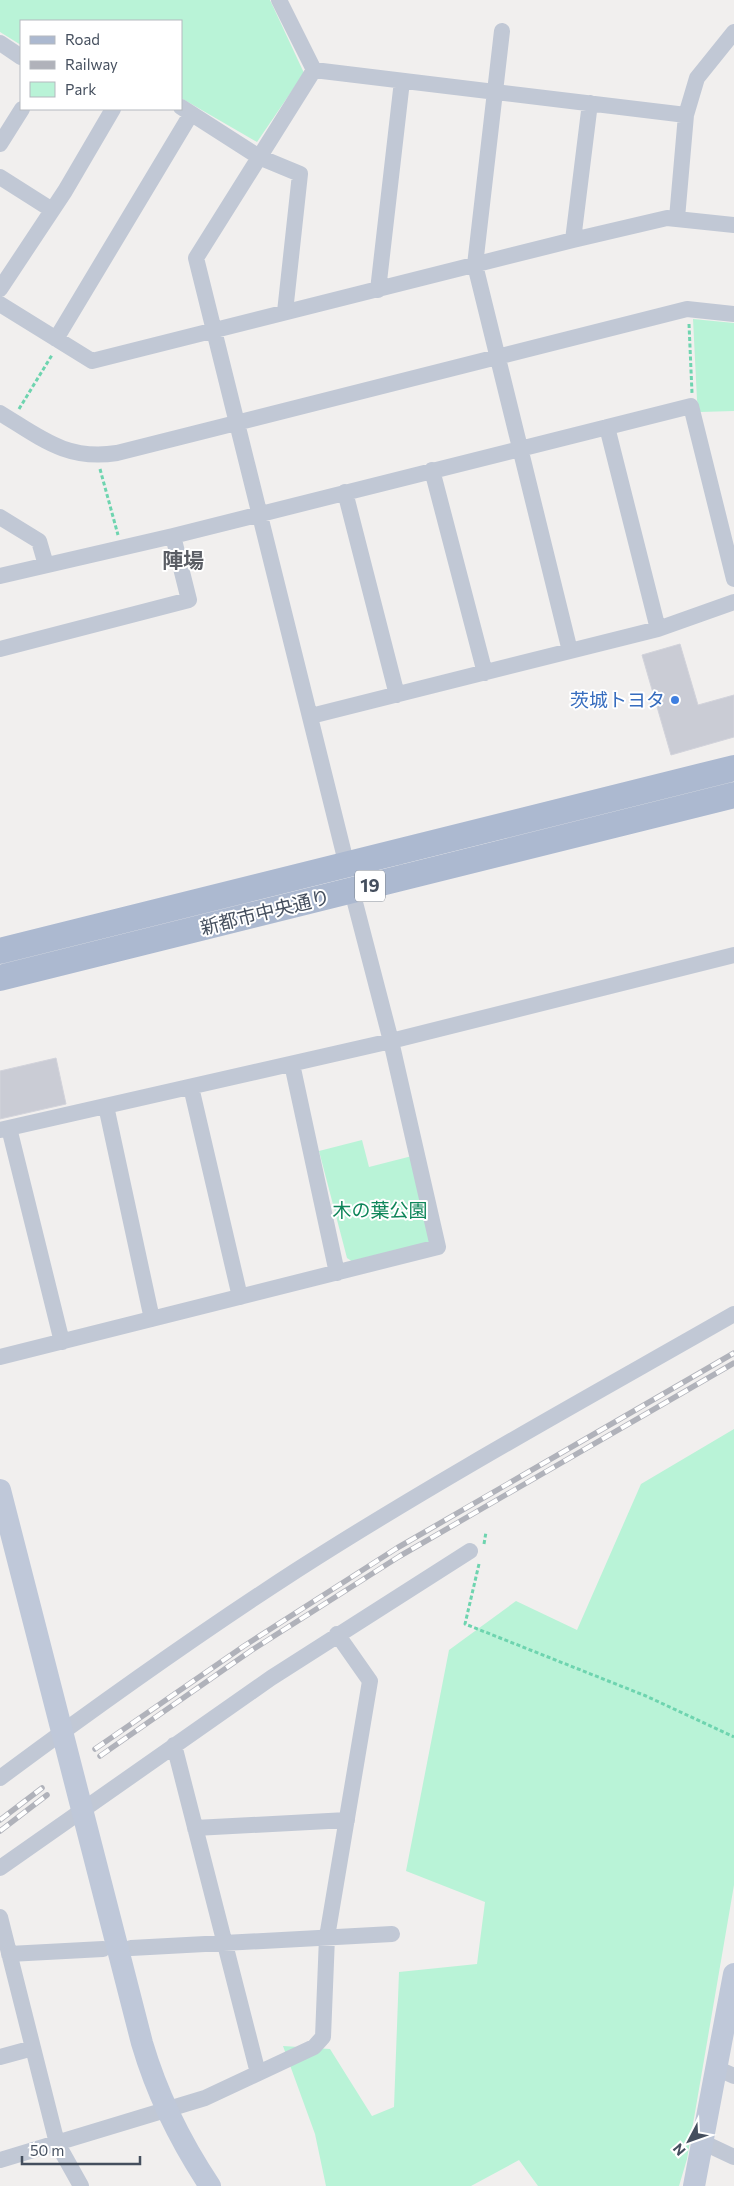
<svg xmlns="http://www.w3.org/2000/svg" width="734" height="2186" font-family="Commissioner,'Noto Sans JP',sans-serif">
  <rect width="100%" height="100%" fill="#f1efee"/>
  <path fill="#b9f3d7" d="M0 0H270L304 73 257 142 181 98V21H21V45L0 32Z
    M693 319 734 323V411L700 412 697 400Z
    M362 1140 369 1167 412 1156 432 1237 428 1244 353 1262 347 1258 319 1151Z
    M734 1429V1885L687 2159 679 2186H538L519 2160 471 2186H326L315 2134 283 2046 330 2049 372 2116 394 2107 399 1972 477 1964 485 1902 406 1871 449 1650 516 1601 577 1630 641 1484Z"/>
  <path fill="#caccd5" stroke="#d2d3db" d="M680 644 698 705 734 695V737L671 755 642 655Z
    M56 1058 66 1104 0 1119V1071Z"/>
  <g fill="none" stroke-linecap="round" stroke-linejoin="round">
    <path stroke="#6ed4af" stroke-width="3" stroke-dasharray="4 2.5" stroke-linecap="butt" d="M689 324 692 393
      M19 409 52 355
      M100 469 118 535
      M484 1544 486 1532
      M479 1564 465 1624 646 1696 734 1737"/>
    <path stroke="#c1c8d5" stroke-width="16" d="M279 0 314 70
      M502 31 475 265 570 651
      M0 43 21 57
      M314 70 196 258 347 866
      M314 70 686 115
      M181 107 259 157 300 174 285 312
      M0 144 22 109
      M0 177 52 210
      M677 218 686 115 697 78 734 32
      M573 240 590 103
      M0 289 65 191 113 109
      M378 290 402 81
      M0 304 92 361 573 240 667 218 734 225
      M56 339 191 114
      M0 413C41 438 67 461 117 453L687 309 734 314
      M607 427 658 629
      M432 470 485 673
      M345 492 397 695
      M0 517 39 541 46 565
      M0 576 173 536 691 406 734 579
      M0 649 189 600 173 536
      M311 716 658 629 734 602
      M292 1064 337 1273
      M191 1087 240 1297
      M106 1106 152 1319
      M9 1128 62 1342
      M0 1130 391 1041 352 891
      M0 1357 438 1247 391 1041 734 955
      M174 1745 258 2073
      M0 1778C97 1706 195 1636 297 1570 439 1479 587 1398 734 1314
      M195 1828 347 1820
      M0 1868 271 1678 470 1551
      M0 1917 57 2143 81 2186
      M131 1948 392 1934
      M9 1954 103 1949
      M0 2057 33 2048
      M716 2068 734 2076
      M702 2142 734 2157
      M0 2160 205 2098 314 2047 323 2037 327 1937 370 1681 337 1634"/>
    <path stroke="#bfc8d9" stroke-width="22" d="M0 1490 142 2043C157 2094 180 2141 210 2186
      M694 2186 734 1974"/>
    <path stroke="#acb9d0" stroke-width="26" d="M0 951 734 768
      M0 978 734 795"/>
    <defs>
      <path id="rail" d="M95 1749 244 1646 397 1548 734 1353
        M100 1756 252 1650 400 1556 734 1363
        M0 1820 42 1788
        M0 1831 47 1795"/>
    </defs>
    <use href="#rail" stroke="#b0b2ba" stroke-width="5.5"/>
    <use href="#rail" stroke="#fff" stroke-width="4" stroke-dasharray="11" stroke-linecap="butt"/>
  </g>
  <circle fill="#3f7fe0" stroke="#fff" stroke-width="2" cx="675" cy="700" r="5"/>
  <g text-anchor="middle" stroke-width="4" stroke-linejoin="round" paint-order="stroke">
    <rect fill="#fff" stroke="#7d848e" stroke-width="1" x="355" y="870.5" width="30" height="31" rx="4"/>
    <g font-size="18" font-weight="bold" fill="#454f5e">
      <text x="370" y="892">19</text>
    </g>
    <g font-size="19" fill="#366cbe" stroke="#fff" text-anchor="end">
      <text x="665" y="707">茨城トヨタ</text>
    </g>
    <g font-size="19" fill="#454f5e" stroke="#fff">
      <text transform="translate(265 912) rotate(-14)" y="7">新都市中央通り</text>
    </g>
    <g font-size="19" fill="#0f865a" stroke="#fff">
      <text x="380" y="1217">木の葉公園</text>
    </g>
    <g font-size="21" font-weight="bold" fill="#5a5d64" stroke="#fff">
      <text x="183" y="568">陣場</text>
    </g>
  </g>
  <rect x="20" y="20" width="162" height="90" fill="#ffffff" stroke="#b5b9bf"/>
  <rect x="30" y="36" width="25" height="8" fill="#acb9d0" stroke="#b5b9bf"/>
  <text x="65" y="45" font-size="15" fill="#454f5e">Road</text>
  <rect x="30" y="61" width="25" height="8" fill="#b0b2ba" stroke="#b5b9bf"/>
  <text x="65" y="70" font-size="15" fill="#454f5e">Railway</text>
  <rect x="30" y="82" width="25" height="15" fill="#b9f3d7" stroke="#b5b9bf"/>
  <text x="65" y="95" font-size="15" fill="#454f5e">Park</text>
  <g transform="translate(689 2141) rotate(229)" stroke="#ffffff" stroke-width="4" paint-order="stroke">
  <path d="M0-4L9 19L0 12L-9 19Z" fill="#454f5e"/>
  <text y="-8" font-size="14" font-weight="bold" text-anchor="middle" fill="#454f5e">N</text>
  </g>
  <path d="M22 2156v8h118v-8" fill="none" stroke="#454f5e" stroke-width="2.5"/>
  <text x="30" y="2156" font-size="15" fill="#454f5e" stroke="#ffffff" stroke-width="4" paint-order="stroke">50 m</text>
</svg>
